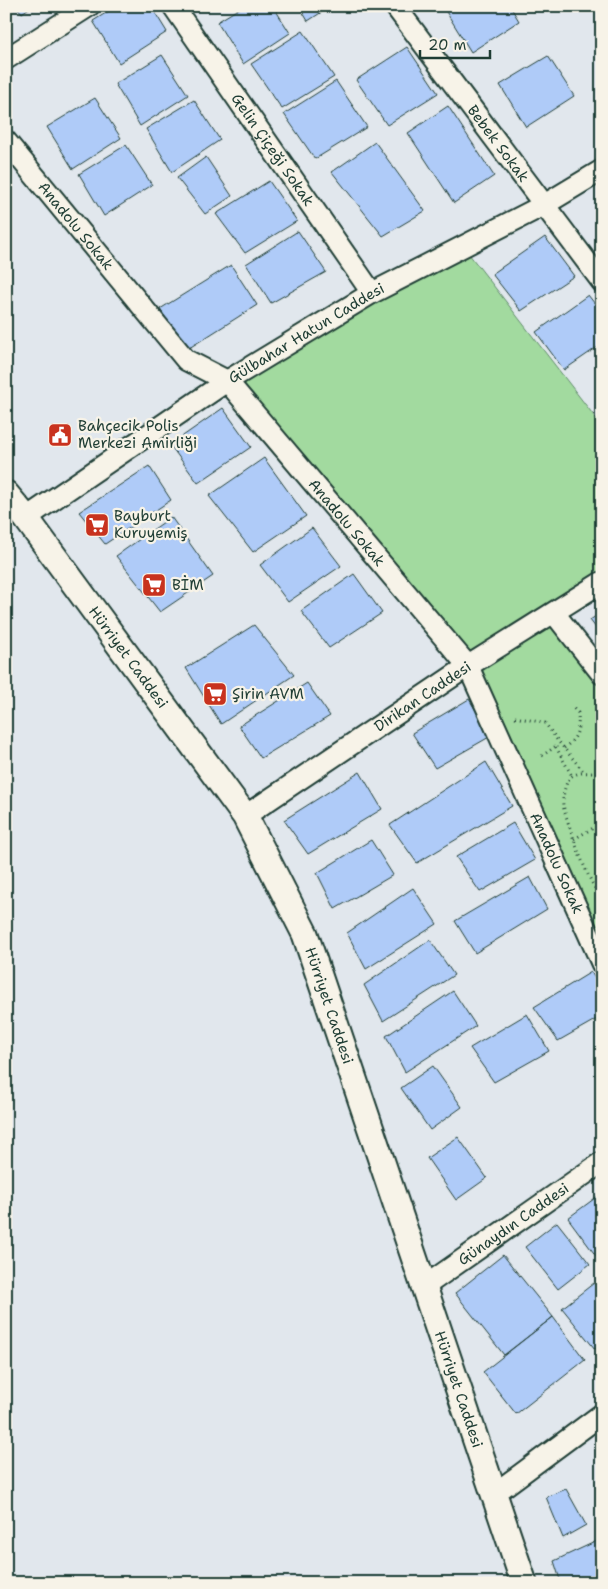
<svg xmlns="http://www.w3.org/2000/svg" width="608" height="1589" font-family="'Shantell Sans',sans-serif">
  <rect width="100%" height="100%" fill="#e1e7ed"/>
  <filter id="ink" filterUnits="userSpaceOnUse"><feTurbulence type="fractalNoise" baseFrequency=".02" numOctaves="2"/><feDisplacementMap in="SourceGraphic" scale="10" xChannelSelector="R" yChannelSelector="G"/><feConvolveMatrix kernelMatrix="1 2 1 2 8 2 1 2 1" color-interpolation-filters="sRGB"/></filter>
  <g filter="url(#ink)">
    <path fill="#a2da9f" stroke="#608c6a" d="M462 245 602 426V578L468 665 227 383Z
      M554 614 602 674V964L469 666Z"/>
    <path fill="#afcbf8" stroke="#1f3d34" d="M16 6H32L22 13Z
      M117 6H151L167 32 119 63 93 21Z
      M243 6H273L290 33 243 64 217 22Z
      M299 6H331L308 21Z
      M451 6H510L519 21 471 52 445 10Z
      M303 31 334 77 282 109 251 64Z
      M407 47 438 93 387 125 356 80Z
      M162 55 188 95 140 126 115 84Z
      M548 56 574 96 526 127 500 85Z
      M336 81 367 127 315 159 284 114Z
      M95 98 121 138 73 169 47 127Z
      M194 100 220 140 172 172 146 129Z
      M448 106 494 176 454 203 408 133Z
      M375 142 425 211 383 236 332 172Z
      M126 145 152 185 104 216 79 174Z
      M206 157 232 196 205 214 177 178Z
      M269 181 297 221 245 253 216 214Z
      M298 231 326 272 271 303 246 264Z
      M545 237 574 276 521 311 492 274Z
      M231 265 257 305 186 350 160 309Z
      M588 295 602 313V344L564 370 536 332Z
      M223 408 251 447 198 483 170 445Z
      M264 458 306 516 253 552 209 496Z
      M149 466 171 500 105 544 79 512Z
      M171 517 213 576 160 612 116 556Z
      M312 528 341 566 288 602 260 565Z
      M354 574 382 613 329 648 301 611Z
      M602 612V636L590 620Z
      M254 625 294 675 221 724 186 668Z
      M307 683 330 716 261 758 239 726Z
      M469 699 491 736 435 768 412 733Z
      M486 762 512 806 417 863 390 825Z
      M360 772 382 809 308 854 284 820Z
      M513 823 535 860 480 892 456 857Z
      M371 840 393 875 335 909 317 873Z
      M530 877 547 909 475 953 455 921Z
      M413 888 437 924 366 969 347 933Z
      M430 940 454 975 383 1021 364 985Z
      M591 972 602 990V1016L558 1041 534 1007Z
      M453 991 476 1026 405 1072 386 1036Z
      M527 1014 549 1051 494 1082 470 1048Z
      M433 1066 462 1107 430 1130 401 1088Z
      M458 1137 487 1178 456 1200 427 1158Z
      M598 1196 602 1202V1264L568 1218Z
      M557 1222 590 1264 558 1289 525 1247Z
      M503 1255 553 1317 504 1355 455 1293Z
      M594 1283 602 1292V1344L595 1349 562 1308Z
      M553 1317 585 1360 516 1414 483 1372Z
      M566 1489 586 1525 563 1538 546 1497Z
      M597 1541 602 1554V1583H561L554 1561Z"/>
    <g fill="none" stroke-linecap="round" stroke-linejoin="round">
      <defs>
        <g id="minor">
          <path id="s1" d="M173 6 372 293"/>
          <path id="s2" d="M395 6 602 282"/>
          <path d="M6 59 89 6"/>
          <path id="s3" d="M6 141 186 360 227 381 468 666 602 964"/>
          <path id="s4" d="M26 518 227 381 372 293 544 205 602 170"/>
          <path d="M554 613 602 674"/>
          <path id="s5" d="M245 816 468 666 602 582"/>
          <path id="s6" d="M425 1286 602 1162"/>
          <path d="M494 1494 602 1414"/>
        </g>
        <g id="tertiary">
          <path id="s7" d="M6 494 26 518 245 816 305 934 524 1583"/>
        </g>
      </defs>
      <use href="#minor" stroke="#1f3d34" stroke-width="24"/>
      <use href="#tertiary" stroke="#1f3d34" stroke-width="29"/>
      <path stroke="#1f3d34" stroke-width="3" stroke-dasharray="1 4" stroke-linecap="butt" d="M515 717 545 723 558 741 584 772
        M556 747 572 776
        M564 748C578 737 579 731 578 713L572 707
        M542 756 556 746
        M602 774C592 773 576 770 569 779 565 784 562 799 563 805 567 822 590 889 602 897
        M574 839 602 823"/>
      <use href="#minor" stroke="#f7f3e8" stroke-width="20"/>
      <use href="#tertiary" stroke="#f7f3e8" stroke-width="25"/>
    </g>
  </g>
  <defs>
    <symbol id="civic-square" viewBox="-11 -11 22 22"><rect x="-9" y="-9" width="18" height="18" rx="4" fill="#c8321e" stroke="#f7f3e8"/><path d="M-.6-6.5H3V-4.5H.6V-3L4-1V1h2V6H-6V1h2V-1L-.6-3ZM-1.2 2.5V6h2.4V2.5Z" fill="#fff"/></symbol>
    <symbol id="supermarket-square" viewBox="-11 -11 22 22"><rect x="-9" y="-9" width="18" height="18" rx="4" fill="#c8321e" stroke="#f7f3e8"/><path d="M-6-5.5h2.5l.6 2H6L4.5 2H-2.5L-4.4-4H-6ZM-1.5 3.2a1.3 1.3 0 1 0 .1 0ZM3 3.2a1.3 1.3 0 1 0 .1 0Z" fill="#fff"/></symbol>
  </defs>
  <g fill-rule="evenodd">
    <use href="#civic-square" x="46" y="421" width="28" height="28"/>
    <use href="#supermarket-square" x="83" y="511" width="28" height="28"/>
    <use href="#supermarket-square" x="140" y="571" width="28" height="28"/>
    <use href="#supermarket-square" x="201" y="680" width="28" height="28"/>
  </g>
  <g text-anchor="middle" stroke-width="4.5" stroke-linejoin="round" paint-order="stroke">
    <g font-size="15" fill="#1f3d34" stroke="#f7f3e8">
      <text dy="5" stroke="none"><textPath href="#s2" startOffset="172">Bebek Sokak</textPath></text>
      <text dy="5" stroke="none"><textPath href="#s1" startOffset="175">Gelin Çiçeği Sokak</textPath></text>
      <text dy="5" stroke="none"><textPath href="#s3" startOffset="110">Anadolu Sokak</textPath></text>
      <text dy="5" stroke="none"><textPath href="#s4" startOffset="336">Gülbahar Hatun Caddesi</textPath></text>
      <text dy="5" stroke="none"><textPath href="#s3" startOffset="515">Anadolu Sokak</textPath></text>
      <text dy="5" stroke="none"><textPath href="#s7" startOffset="204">Hürriyet Caddesi</textPath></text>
      <text dy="5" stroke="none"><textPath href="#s5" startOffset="214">Dirikan Caddesi</textPath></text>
      <text dy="5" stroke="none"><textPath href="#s3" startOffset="919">Anadolu Sokak</textPath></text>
      <text dy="5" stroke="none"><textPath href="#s7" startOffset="609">Hürriyet Caddesi</textPath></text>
      <text dy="5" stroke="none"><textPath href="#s6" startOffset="108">Günaydın Caddesi</textPath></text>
      <text dy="5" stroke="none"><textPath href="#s7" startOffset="1014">Hürriyet Caddesi</textPath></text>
    </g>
    <g font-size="15" fill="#1f3d34" stroke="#f7f3e8" text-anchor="start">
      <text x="78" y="431">Bahçecik Polis<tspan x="78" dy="17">Merkezi Amirliği</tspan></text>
      <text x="114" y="521">Bayburt<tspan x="114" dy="17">Kuruyemiş</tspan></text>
      <text x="172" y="590">BİM</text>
      <text x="232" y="699">Şirin AVM</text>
    </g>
  </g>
  <rect width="608" height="1589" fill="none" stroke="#f7f3e8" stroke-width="25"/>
  <rect x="12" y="12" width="583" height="1564" fill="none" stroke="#1f3d34" stroke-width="2" filter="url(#ink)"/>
  <path d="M420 50v8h70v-8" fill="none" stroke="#1f3d34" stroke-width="2.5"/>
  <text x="428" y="50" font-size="15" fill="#1f3d34" stroke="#f7f3e8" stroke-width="4" paint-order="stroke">20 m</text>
</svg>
